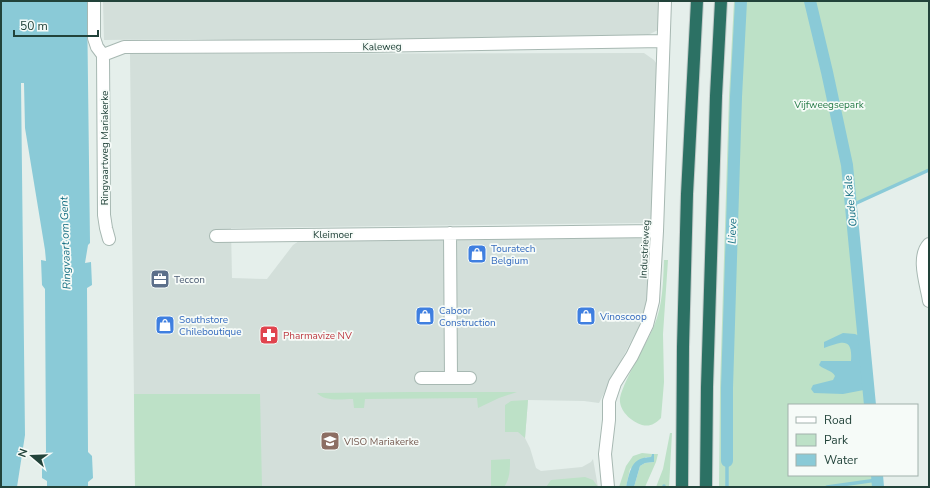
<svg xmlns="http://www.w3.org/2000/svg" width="930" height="488" font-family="'Nunito Sans',sans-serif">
  <rect width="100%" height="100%" fill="#e5efeb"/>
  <path fill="#d3dfda" d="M103 1H662L660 29 646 36 284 41 190 39 104 40Z
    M644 53 654 60 658 66 651 221 641 223 231 228 232 278 267 279 293 245 302 239 641 235 651 242 650 292 639 326 599 403 584 401 528 400 525 438 530 448 536 468 541 471 582 467 591 462 593 459 598 487H135L130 54Z"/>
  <path fill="#bde1c7" d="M734 1H929V170L850 206 870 405H789V475H877L878 487H719L720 388 729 96Z
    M664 260H668L663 334 664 382 661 418C655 424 650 427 642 425 632 422 621 412 620 402 618 389 648 342 654 326 663 305 663 282 664 260Z
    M409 392H517L499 398 478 408 477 398 365 399 364 408H354L353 399C342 399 325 402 317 393Z
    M134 394H260L262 487H135Z
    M528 400 525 438 518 432H505V405L511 401Z
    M670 433H672L669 487H656L663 469Z
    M642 453 652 454 651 457H646L630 469 626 487H619L626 466 633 456Z
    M654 454H658L656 462 645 487H634L640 466 645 463 654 462Z
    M510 459C510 469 510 479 504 487H491V460Z
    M585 477 593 480 598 487H546L551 480Z"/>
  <path fill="#8acad7" d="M1 1H87L90 243 88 245 85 263 91 262 92 285 87 288 88 452 92 456 93 478 88 482V487H47V481L42 478V456L46 452 45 289 42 285 41 260 46 261 45 250 25 128 24 83H21L25 435 17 487H1Z
    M843 333 855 334 864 338 869 389 843 394 814 393 811 389 813 385 833 380 835 376C832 370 824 370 819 365L821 361H851C853 336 841 342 824 348V342Z
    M652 454H654V462L645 463 640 466 634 487H626C630 471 631 457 651 457Z"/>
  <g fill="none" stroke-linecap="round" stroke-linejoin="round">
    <path stroke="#8acad7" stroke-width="3.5" d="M850 206 929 170
      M664 487V486
      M727 487V461
      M827 487 877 480"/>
    <path stroke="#8acad7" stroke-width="12" d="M810 1 827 72 847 165 870 405
      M727 461V388L736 97 741 1
      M877 475 878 487"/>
    <defs>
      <path id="minor" d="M94 1V38L97 47 103 55
        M103 55 124 47 366 46 663 41
        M103 55 104 215 106 228 109 239
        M216 236 657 231
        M929 244C916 257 927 286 929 301
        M421 378H451L450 233
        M451 378H470
        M608 487 605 454 609 420V401L615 383 632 356 647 325 653 301 657 231 665 1"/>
      <path id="highway" d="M682 487 683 347 687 194 697 1
        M706 487 707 387 716 96 721 1"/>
    </defs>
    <use href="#minor" stroke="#a7b8b2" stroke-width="14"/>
    <use href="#highway" stroke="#c1cac8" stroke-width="14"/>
    <use href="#minor" stroke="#fff" stroke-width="12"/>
    <use href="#highway" stroke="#2c7164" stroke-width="12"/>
  </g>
  <defs>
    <symbol id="shop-square" viewBox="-11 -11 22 22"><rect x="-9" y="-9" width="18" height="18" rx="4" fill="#3f7fe0" stroke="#f6fbf8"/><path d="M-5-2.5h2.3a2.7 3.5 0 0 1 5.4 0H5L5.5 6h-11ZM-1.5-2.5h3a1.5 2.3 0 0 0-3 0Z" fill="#fff"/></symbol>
    <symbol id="office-square" viewBox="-11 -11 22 22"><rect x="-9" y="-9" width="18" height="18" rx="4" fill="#5c6f8a" stroke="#f6fbf8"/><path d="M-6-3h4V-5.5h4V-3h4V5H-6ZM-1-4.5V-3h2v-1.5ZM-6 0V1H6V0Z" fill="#fff"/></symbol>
    <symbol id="pharmacy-square" viewBox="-11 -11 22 22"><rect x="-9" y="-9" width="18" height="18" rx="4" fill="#e0444e" stroke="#f6fbf8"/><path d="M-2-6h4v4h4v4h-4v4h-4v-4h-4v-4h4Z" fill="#fff"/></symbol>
    <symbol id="school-square" viewBox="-11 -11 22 22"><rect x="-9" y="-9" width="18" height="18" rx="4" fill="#8d6e63" stroke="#f6fbf8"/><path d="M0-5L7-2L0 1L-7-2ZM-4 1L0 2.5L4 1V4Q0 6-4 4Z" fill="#fff"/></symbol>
  </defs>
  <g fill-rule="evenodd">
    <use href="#shop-square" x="466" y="243" width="22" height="22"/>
    <use href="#office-square" x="149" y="268" width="22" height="22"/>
    <use href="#shop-square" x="414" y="305" width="22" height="22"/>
    <use href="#shop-square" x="575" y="305" width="22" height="22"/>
    <use href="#shop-square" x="154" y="314" width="22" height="22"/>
    <use href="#pharmacy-square" x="258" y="324" width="22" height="22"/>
    <use href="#school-square" x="319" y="430" width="22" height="22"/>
  </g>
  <g text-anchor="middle" stroke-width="3.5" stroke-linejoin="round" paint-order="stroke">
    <g font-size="10" fill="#22433a" stroke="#f6fbf8">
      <text transform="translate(382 46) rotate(-1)" y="4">Kaleweg</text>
      <text transform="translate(104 148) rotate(-90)" y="4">Ringvaartweg Mariakerke</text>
      <text x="333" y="238">Kleimoer</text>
      <text transform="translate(644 249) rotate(-87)" y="4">Industrieweg</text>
    </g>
    <g font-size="10" fill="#297d4a" stroke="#f6fbf8">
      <text x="829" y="108">Vijfweegsepark</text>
    </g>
    <g font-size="10" fill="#366cbe" stroke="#f6fbf8" text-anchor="start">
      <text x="491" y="252">Touratech<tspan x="491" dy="12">Belgium</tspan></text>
      <text x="439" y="314">Caboor<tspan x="439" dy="12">Construction</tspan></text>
      <text x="600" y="320">Vinoscoop</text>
      <text x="179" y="323">Southstore<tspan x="179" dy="12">Chileboutique</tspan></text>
    </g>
    <g font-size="10" fill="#4e5e75" stroke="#f6fbf8" text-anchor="start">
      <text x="174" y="283">Teccon</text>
    </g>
    <g font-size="10" fill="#be3a42" stroke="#f6fbf8" text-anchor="start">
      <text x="283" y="339">Pharmavize NV</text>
    </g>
    <g font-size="10" fill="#785e54" stroke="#f6fbf8" text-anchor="start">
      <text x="344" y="445">VISO Mariakerke</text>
    </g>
    <g font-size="11" font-style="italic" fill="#177084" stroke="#f6fbf8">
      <text transform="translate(850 201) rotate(-96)" y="4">Oude Kale</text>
      <text transform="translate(732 231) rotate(-88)" y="4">Lieve</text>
      <text transform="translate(65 243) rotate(-92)" y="4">Ringvaart om Gent</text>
    </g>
  </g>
  <rect width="930" height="488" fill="none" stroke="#22433a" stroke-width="4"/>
  <rect x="788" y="404" width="130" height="72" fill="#f6fbf8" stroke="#a1b1ac"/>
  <rect x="796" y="417" width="20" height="6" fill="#ffffff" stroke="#a1b1ac"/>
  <text x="824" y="424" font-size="12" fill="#22433a">Road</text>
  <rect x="796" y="434" width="20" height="12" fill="#bde1c7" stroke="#a1b1ac"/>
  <text x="824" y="444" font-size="12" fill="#22433a">Park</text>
  <rect x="796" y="454" width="20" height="12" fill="#8acad7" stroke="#a1b1ac"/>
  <text x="824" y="464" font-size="12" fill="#22433a">Water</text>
  <g transform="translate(32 456) rotate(289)" stroke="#f6fbf8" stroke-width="3" paint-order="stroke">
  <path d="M0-3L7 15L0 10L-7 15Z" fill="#22433a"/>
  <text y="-6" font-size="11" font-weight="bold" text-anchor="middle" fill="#22433a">N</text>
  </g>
  <path d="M14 30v6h84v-6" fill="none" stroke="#22433a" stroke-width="2"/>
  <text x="20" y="30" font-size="12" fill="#22433a" stroke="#f6fbf8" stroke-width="3" paint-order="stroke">50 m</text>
</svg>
